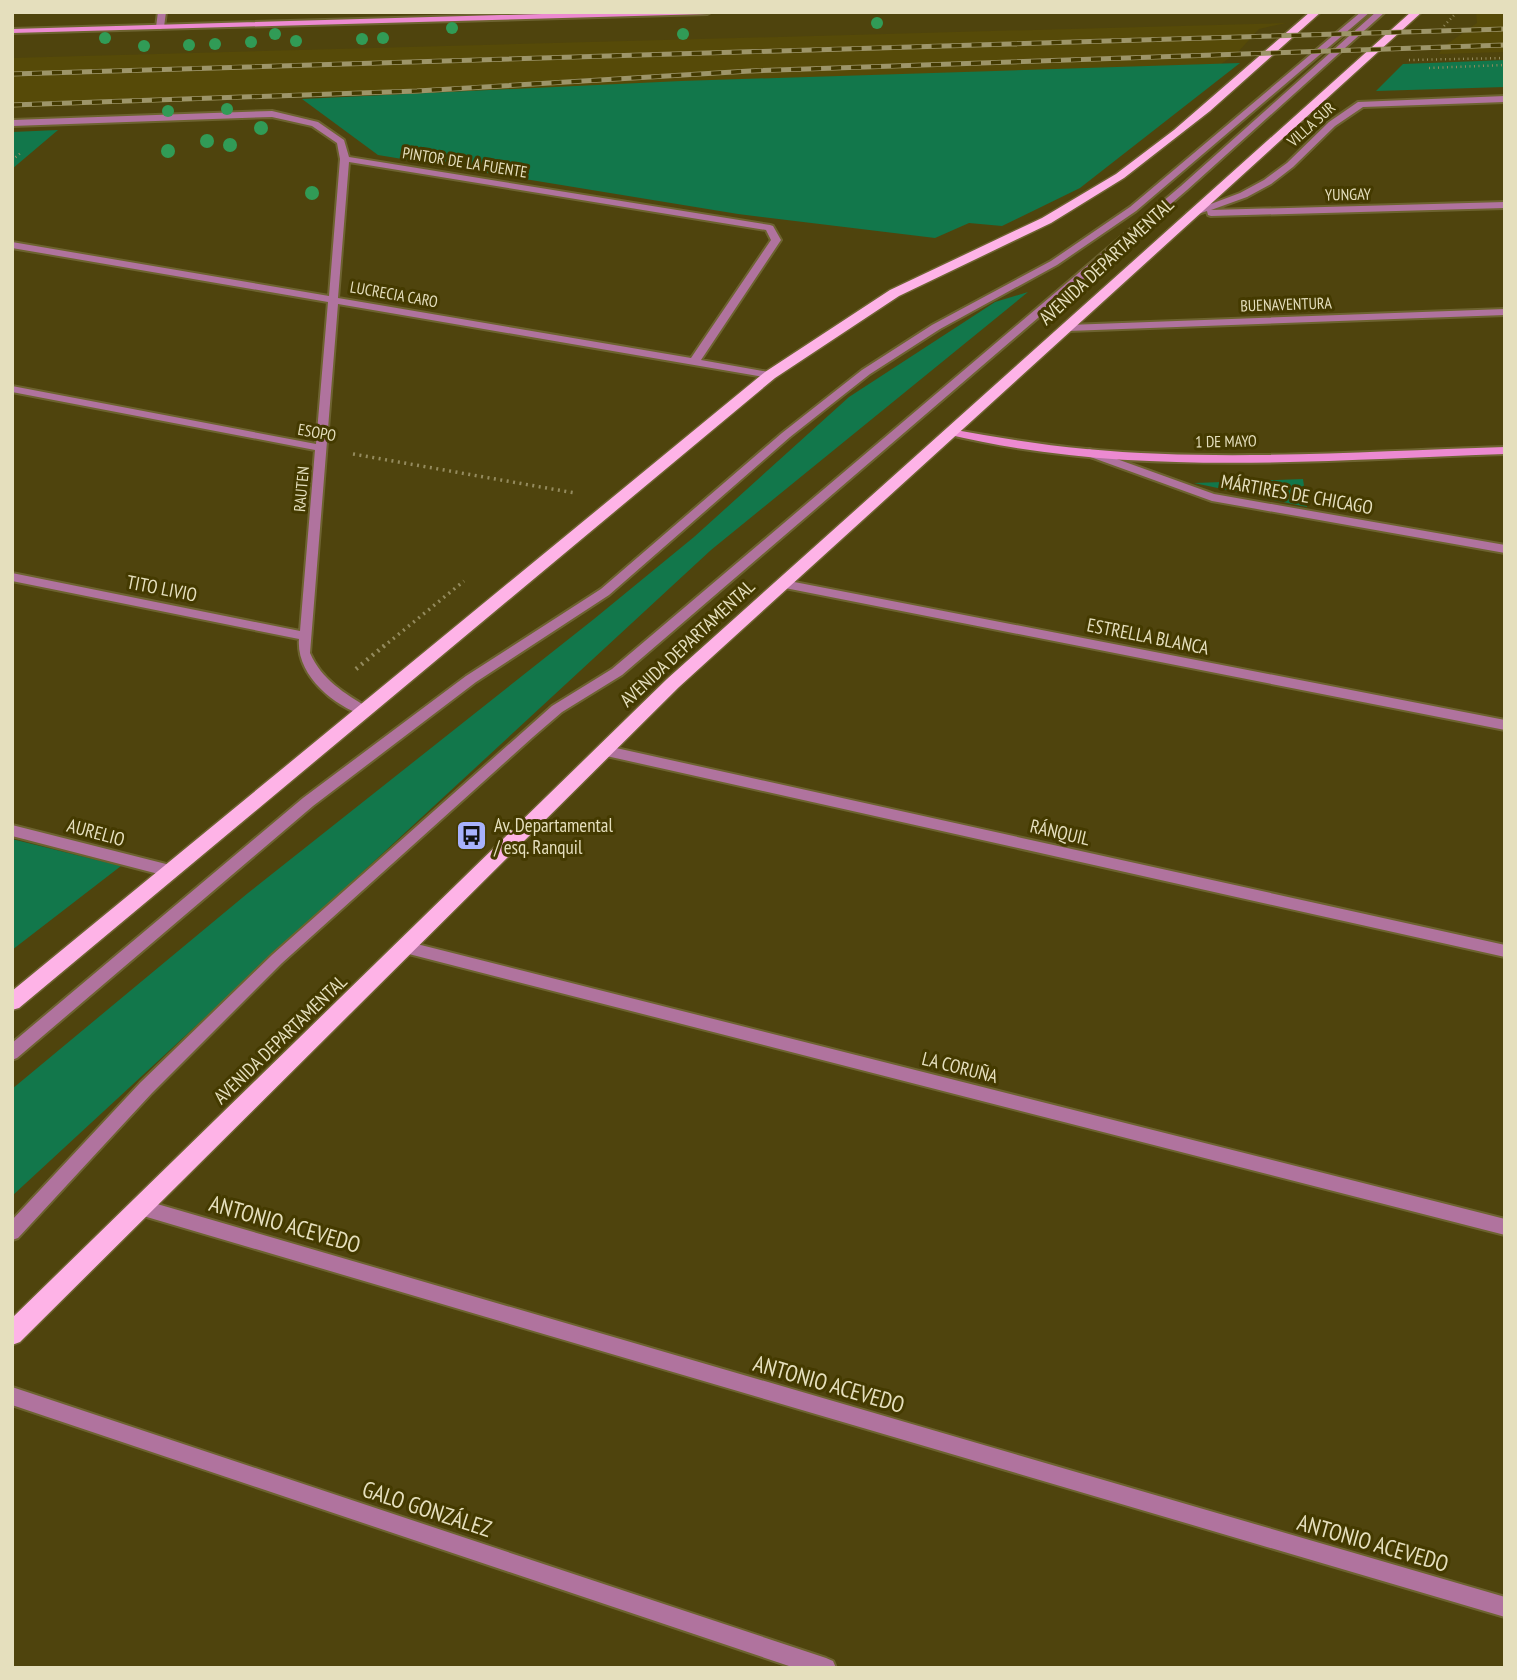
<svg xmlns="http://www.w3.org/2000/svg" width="1517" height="1680" font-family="'PT Sans Narrow',sans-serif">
  <rect width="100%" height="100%" fill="#4f440d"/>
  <path fill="#564a08" d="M1476 12H1505V52L1439 54 1443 47 1477 23Z
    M1286 23 1259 29 1238 52 1221 64 12 108V58Z"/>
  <path fill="#12774b" d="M1505 60V87L1376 91 1403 64Z
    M1240 63 1080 188 1002 226 969 223 935 238 738 214 378 155 302 99 681 81Z
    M58 130 12 169V132Z
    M1028 292 711 550 12 1196V1089L248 893 594 619 694 537 849 397 995 302Z
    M1303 479 1307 507 1194 483Z
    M12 839 121 866 12 950Z"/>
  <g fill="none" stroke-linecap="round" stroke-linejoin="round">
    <defs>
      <path id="lane" d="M1361 12H1370L1136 211 1057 265 940 329 870 374 790 437 609 595 476 682 313 806 17 1058 12 1060V1043L303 798 466 676 601 589 782 433 862 370 932 325 1051 261 1130 207Z
        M1376 12H1385L1187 190 622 675 562 712 533 737 282 963 152 1093 18 1238 12 1240V1220L140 1083 272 955 552 706 612 669 1181 186Z"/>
      <path id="street" d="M158 12H166L164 27 160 29 156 27Z
        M1505 96V102L1363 107 1335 126 1293 167 1271 184 1247 197 1211 210 1505 202V208L1211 216 1208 215 1207 211 1192 216 1187 213 1240 193 1264 180 1287 163 1329 122 1358 102Z
        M272 111 318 122 344 140 349 157 770 225 773 226 781 240 701 360 774 373V377L770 378 338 304 310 653C322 680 344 693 369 708L371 711 364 716C333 705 296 675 299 639L12 581V573L300 631 315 450 12 392V386L316 444 328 302 12 248V242L329 296 340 159 337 143 312 126 272 117 12 126V120ZM349 162 766 230 771 240 691 358 338 298Z
        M1505 309V315L1068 331 1063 328 1068 325Z
        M1089 449 1214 494 1505 545V553L1212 501 1085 455 1083 453Z
        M784 580 1505 720V730L780 587 778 584 780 581Z
        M607 746 1505 945V957L602 755 600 751 602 747Z
        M12 825 170 865 175 867 177 871 175 875 170 877 12 836Z
        M405 941 1505 1219V1235L405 953 400 951 398 947 400 943Z
        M140 1199 1505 1597V1617L140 1215 134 1213 132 1207 134 1201Z
        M12 1387 826 1658 833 1661 836 1668H795L12 1405Z"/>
      <path id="secondary" d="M610 12H711L707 14 12 33V29Z
        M950 429C995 437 1040 445 1086 449 1225 462 1366 451 1505 447V454C1320 460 1128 478 946 434V430Z"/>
      <path id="primary" d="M1310 12H1321L1210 111 1124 178 1051 223 899 296 775 378 19 1008 12 1010V991L765 372 890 290 1042 218 1116 174 1174 130Z
        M1411 12H1422L679 687 20 1342 12 1345V1318L667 679Z"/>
    </defs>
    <use href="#lane" stroke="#6d6330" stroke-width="4"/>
    <use href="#street" stroke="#6d6330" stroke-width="4"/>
    <use href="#secondary" stroke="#6d6330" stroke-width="4"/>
    <use href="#primary" stroke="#6d6330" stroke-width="3"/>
    <path stroke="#948b5e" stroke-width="2.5" stroke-dasharray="1 3.5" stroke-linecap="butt" d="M1444 26 1457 12
      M1409 60 1505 58
      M1429 68 1505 65
      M12 160 22 152"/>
    <path stroke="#948b5e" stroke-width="3.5" stroke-dasharray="2 4.5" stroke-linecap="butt" d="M353 454 575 493
      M383 647 464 581"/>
    <path stroke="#948b5e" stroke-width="4.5" stroke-dasharray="2 5" stroke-linecap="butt" d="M356 669 385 645"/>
    <use href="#lane" fill="#b0739e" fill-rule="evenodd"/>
    <use href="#street" fill="#b0739e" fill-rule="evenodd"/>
    <use href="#secondary" fill="#ec8ad1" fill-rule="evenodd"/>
    <use href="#primary" fill="#feb3e7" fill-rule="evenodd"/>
    <defs>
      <path id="rail" d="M12 74 1505 29
        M12 105 417 91 750 71 1505 45"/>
    </defs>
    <use href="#rail" stroke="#9d9569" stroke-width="5"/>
    <use href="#rail" stroke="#443a00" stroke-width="3.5" stroke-dasharray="10" stroke-linecap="butt"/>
  </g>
  <g fill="#319b56">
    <circle cx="877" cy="23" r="6"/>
    <circle cx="452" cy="28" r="6"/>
    <circle cx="275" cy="34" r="6"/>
    <circle cx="683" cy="34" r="6"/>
    <circle cx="105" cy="38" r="6"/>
    <circle cx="383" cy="38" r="6"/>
    <circle cx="362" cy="39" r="6"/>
    <circle cx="296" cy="41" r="6"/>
    <circle cx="251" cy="42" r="6"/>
    <circle cx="215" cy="44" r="6"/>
    <circle cx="189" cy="45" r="6"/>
    <circle cx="144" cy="46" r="6"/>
    <circle cx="227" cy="109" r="6"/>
    <circle cx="168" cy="111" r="6"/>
    <circle cx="261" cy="128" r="7"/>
    <circle cx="207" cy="141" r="7"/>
    <circle cx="230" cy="145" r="7"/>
    <circle cx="168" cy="151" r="7"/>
    <circle cx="312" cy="193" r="7"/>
  </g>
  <defs>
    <symbol id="bus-square" viewBox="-11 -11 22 22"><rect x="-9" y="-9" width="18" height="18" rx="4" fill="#a7b1fc" stroke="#443a00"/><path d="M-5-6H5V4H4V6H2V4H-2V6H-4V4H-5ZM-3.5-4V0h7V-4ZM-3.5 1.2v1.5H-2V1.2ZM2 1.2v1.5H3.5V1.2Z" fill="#111"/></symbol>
  </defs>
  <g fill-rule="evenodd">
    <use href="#bus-square" x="454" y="818" width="35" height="35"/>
  </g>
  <g text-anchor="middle" stroke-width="6" stroke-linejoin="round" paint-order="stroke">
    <g font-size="16" fill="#e5dfbd" stroke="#443a00">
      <text transform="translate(1311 124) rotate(-42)" y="6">VILLA SUR</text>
      <text transform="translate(465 162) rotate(9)" y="6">PINTOR DE LA FUENTE</text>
      <text transform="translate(1348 194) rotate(-1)" y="6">YUNGAY</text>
      <text transform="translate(394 294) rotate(10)" y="6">LUCRECIA CARO</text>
      <text transform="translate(1286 304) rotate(-2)" y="6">BUENAVENTURA</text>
      <text transform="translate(317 432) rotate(10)" y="6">ESOPO</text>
      <text transform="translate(1226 441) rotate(-1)" y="6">1 DE MAYO</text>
      <text transform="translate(301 489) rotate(-85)" y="6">RAUTEN</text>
    </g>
    <g font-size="19" fill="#e5dfbd" stroke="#443a00">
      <text transform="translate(1106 261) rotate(-43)" y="7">AVENIDA DEPARTAMENTAL</text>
      <text transform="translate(1297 494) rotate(10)" y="7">MÁRTIRES DE CHICAGO</text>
      <text transform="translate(162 588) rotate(11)" y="7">TITO LIVIO</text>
      <text transform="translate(1148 636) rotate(11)" y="7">ESTRELLA BLANCA</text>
      <text transform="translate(687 643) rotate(-43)" y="7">AVENIDA DEPARTAMENTAL</text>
      <text transform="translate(96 832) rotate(15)" y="7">AURELIO</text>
      <text transform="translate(1060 832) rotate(13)" y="7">RÁNQUIL</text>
      <text transform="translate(280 1039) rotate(-44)" y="7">AVENIDA DEPARTAMENTAL</text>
      <text transform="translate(960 1067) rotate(14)" y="7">LA CORUÑA</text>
    </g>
    <g font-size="19" fill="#e5dfbd" stroke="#443a00" text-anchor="start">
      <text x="494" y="832">Av. Departamental<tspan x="494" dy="22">/ esq. Ranquil</tspan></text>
    </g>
    <g font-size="23" fill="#e5dfbd" stroke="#443a00">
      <text transform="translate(285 1224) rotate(16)" y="8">ANTONIO ACEVEDO</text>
      <text transform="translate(829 1384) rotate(16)" y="8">ANTONIO ACEVEDO</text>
      <text transform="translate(427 1509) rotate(18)" y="8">GALO GONZÁLEZ</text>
      <text transform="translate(1373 1543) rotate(16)" y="8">ANTONIO ACEVEDO</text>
    </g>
  </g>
  <rect width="1517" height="1680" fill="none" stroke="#e5dfbd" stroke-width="28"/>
</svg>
